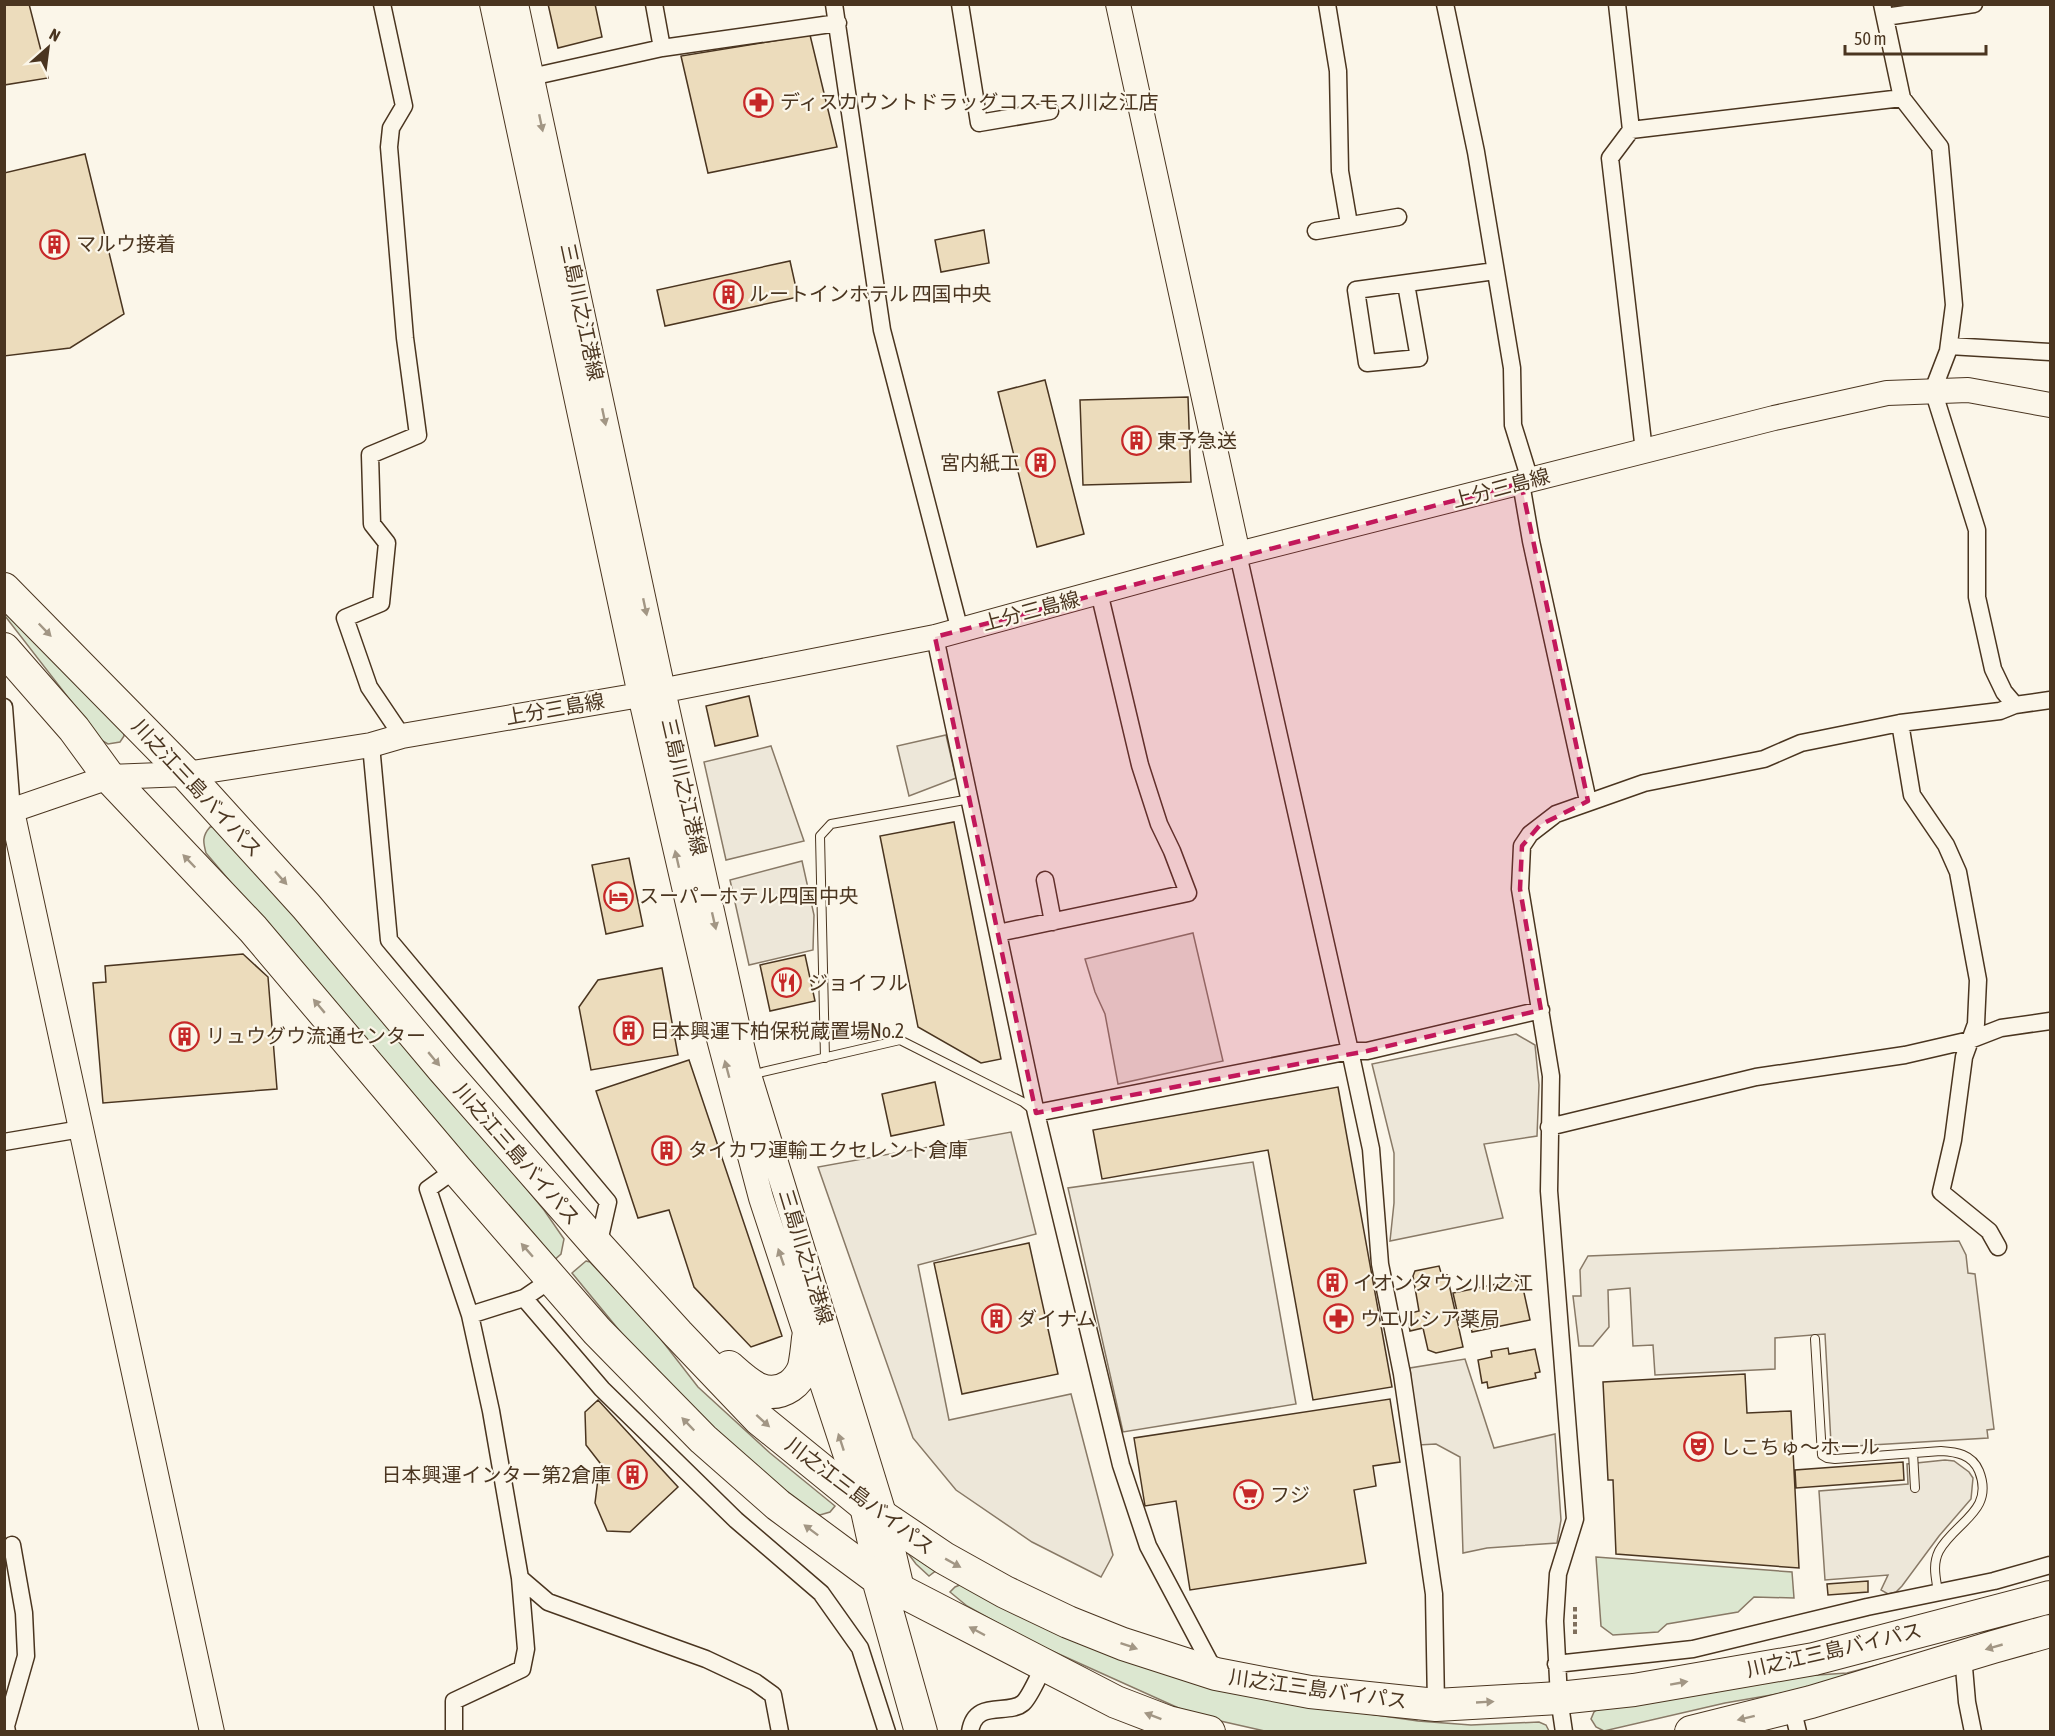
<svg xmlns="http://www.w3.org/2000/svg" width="2055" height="1736" font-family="'Asap Condensed','Noto Sans JP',sans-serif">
  <rect width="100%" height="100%" fill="#fbf6e9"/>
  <path fill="#dce7d0" stroke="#887966" stroke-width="1.5" d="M4 605 123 728 124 736 120 742 108 744 101 740 5 616Z
    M219 826 366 994 544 1210 564 1239 561 1254 552 1262 206 853C203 842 202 836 210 827Z
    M586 1261 590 1262 653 1329 698 1387 770 1453 835 1506 830 1512 820 1515 804 1509 693 1411 642 1358 572 1273Z
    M901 1544 938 1569 929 1576 916 1564Z
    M1596 1557 1792 1572 1794 1598 1754 1597 1738 1612 1667 1624 1658 1632 1613 1635 1601 1626Z
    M962 1584 1314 1706 1418 1721 1471 1725 1539 1722 1546 1725 1549 1731 1269 1732 1194 1715 1030 1641 967 1606 950 1592 955 1587Z
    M1935 1650 1817 1687 1725 1703 1604 1731 1596 1727 1591 1719 1594 1712 1603 1706 1776 1678 1847 1673Z"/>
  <path fill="#ede7d9" stroke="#887966" stroke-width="1.5" d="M946 735 956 778 909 796 897 746Z
    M771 746 804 841 726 860 704 762Z
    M802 861 814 915 813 950 749 965 730 880Z
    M1193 933 1223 1061 1118 1084 1105 1014 1095 992 1085 959Z
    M1516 1034 1535 1045 1539 1085 1537 1136 1484 1144 1503 1218 1390 1241 1394 1203V1153L1372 1064Z
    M1011 1132 1036 1234 918 1265 949 1420 1071 1394 1113 1555 1101 1577 1032 1542 956 1490 913 1438 818 1167Z
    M1253 1162 1296 1404 1123 1432 1068 1188Z
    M1959 1241 1966 1255 1968 1273 1975 1274 1994 1429 1987 1430 1988 1438 1838 1447 1831 1443 1825 1334 1775 1338V1369L1655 1375 1653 1345 1633 1346 1630 1288 1608 1290 1609 1327 1593 1346H1579L1573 1296H1581L1580 1270 1588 1256Z
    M1465 1359 1494 1448 1555 1434 1561 1520 1557 1543 1487 1548 1463 1553 1460 1457 1436 1444 1418 1445 1410 1368Z
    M1945 1460 1954 1461 1969 1472 1973 1478 1971 1499 1939 1536 1902 1586 1896 1592 1888 1594 1881 1590 1888 1575 1825 1580 1819 1491 1908 1484 1907 1464Z"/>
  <path fill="#ecdcbc" stroke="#4a3520" stroke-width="1.5" d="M4 4H29L48 78 4 85Z
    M548 4H595L602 37 558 48Z
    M810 35 837 147 708 173 681 56Z
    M85 154 124 314 70 348 4 356V173Z
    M984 230 989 263 941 272 935 240Z
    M790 261 798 297 665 326 657 290Z
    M1045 380 1084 534 1037 547 998 392Z
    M1188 397 1191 482 1083 485 1080 400Z
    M749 696 758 736 715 746 706 706Z
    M954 822 1001 1059 981 1063 918 1027 880 836Z
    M629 858 643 926 606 934 592 865Z
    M243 954 268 977 277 1089 103 1103 93 983 106 982 105 966Z
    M805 955 815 1001 770 1011 760 965Z
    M662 968 678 1055 591 1070 579 1007 598 980Z
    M689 1060 782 1336 751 1347 694 1287 669 1210 638 1218 596 1091Z
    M935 1082 944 1125 891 1136 882 1094Z
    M1338 1087 1392 1387 1313 1400 1268 1150 1102 1179 1093 1130Z
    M1029 1243 1058 1374 962 1394 934 1263Z
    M1439 1266 1442 1276 1447 1275 1463 1347 1436 1353 1428 1350 1423 1328 1410 1331 1407 1314 1419 1311 1413 1276 1415 1271Z
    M1521 1279 1530 1320 1472 1332 1469 1317 1459 1320 1453 1293Z
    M1508 1348 1509 1354 1535 1349 1540 1372 1535 1373 1536 1378 1488 1388 1487 1382 1482 1383 1478 1360 1492 1357 1491 1351Z
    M1745 1374 1747 1413 1791 1411 1799 1568 1616 1554 1613 1480H1608L1603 1382Z
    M1390 1399 1400 1462 1373 1466 1376 1486 1354 1490 1366 1563 1190 1590 1176 1501 1145 1506 1134 1438Z
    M598 1400 678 1487 630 1532 607 1531 595 1503 600 1463 586 1445 585 1412Z
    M1903 1462 1904 1480 1796 1488 1795 1470Z
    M1868 1581V1592L1828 1595 1827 1584Z"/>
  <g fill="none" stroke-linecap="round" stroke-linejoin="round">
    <defs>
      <path id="lane" d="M825 1058 820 836 831 824 970 799
        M750 1075 900 1040 1023 1102 1033 1110
        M1815 1339 1822 1455 1827 1458 1835 1459 1941 1451C1956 1452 1972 1454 1979 1471 1995 1511 1955 1522 1939 1551 1932 1565 1936 1578 1938 1592
        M1913 1453 1915 1488"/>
      <path id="street" d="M382 4 404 106 391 128 389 147 405 338 418 435 370 455 372 524 387 543 381 603 345 618 369 687 402 736
        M654 4 662 48
        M834 4 882 330 960 631
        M960 4 979 123 1050 111
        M1327 4 1338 71 1340 171 1349 224
        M1445 4 1476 152 1512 368 1513 425 1530 480
        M1617 4 1631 130 1610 158 1644 451
        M1882 4 1902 98 1940 147 1954 305 1948 351 1933 390 1977 530V597L1993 669 2004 692 2015 705
        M1885 17 1974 4
        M531 77 662 48 838 23
        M1631 130 1902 98
        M1316 231 1398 217
        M1406 284 1419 358 1367 363 1356 290 1495 271
        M1949 346 2050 352
        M1521 483 1531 541 1588 801
        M1238 554 1350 1051H1367L1541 1010
        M935 637 1036 1113 1121 1465 1148 1546 1216 1674
        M4 707 12 811
        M1900 723 1912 795 1946 845 1958 872 1978 980 1976 1024 1964 1057 1953 1140 1941 1192 1989 1231 1998 1247
        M371 745 389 940 608 1202 598 1246
        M1045 880 1053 922
        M998 933 1188 893 1172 851 1159 824 1140 765 1099 592
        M1036 1113 1350 1051 1371 1149 1380 1264 1402 1374 1434 1594 1436 1705
        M1549 1127 1756 1077 1905 1055 1970 1040 2001 1028 2050 1021
        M4 1142 81 1129
        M524 1298 602 1389 736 1520 821 1593 860 1648 887 1732
        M470 1315 524 1298 552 1279
        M520 1578 548 1602 706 1659 755 1682 773 1695 780 1732
        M1963 1656 1967 1702 1973 1732
        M1556 1664 1693 1649 1867 1607 1994 1581 2050 1565
        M1792 1707 1798 1732
        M7 1732 6 1726 26 1656 24 1613 12 1545
        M454 1732V1701L522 1669 526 1649 520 1578 491 1411 470 1315 428 1189 456 1169
        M970 1732C975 1698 1008 1716 1023 1703 1030 1697 1039 1675 1044 1666
        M1564 1732 1559 1698 1555 1621 1558 1574 1575 1519 1549 1191 1551 1076 1520 889 1522 846 1530 834 1556 814 1644 783 1764 759 1801 743 1900 723 2000 711 2015 705 2050 700"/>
      <path id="secondary" d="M492 4 640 695 719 1039 761 1198 861 1502 878 1579
        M516 4 663 690 741 1042 749 1075 886 1520 903 1593
        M1118 4 1238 554
        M12 811 212 1732
        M4 813 109 777 186 774 371 745 402 736 640 695 935 637 1238 554 1774 418 1887 393 1968 390 2050 405"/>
      <path id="highway" d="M4 589 186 774 306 906 443 1069 598 1246 678 1334 759 1419 861 1502 944 1558 1005 1592 1068 1622 1123 1644 1216 1674 1310 1692 1436 1705 1559 1698 1634 1690 1814 1659 2050 1597
        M4 649 74 729 109 777 253 929 456 1169 597 1331 703 1439 778 1505 878 1579 1116 1702 1168 1722 1209 1732
        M729 1367C747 1383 766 1402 790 1386 796 1382 802 1374 804 1367 806 1358 807 1348 808 1338
        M878 1579 921 1732
        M1691 1732 1811 1702 1993 1647 2050 1631"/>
    </defs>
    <use href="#lane" stroke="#4a3520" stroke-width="10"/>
    <use href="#street" stroke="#4a3520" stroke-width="19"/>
    <use href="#secondary" stroke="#4a3520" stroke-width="26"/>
    <use href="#highway" stroke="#4a3520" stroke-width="34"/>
    <path stroke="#7f6f5c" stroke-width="4" stroke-dasharray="4.5 3" stroke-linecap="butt" d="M1575 1634V1606"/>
    <use href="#lane" stroke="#fbf6e9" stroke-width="8"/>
    <use href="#street" stroke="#fbf6e9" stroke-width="16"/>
    <use href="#secondary" stroke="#fbf6e9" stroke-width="24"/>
    <use href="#highway" stroke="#fbf6e9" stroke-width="32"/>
  </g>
  <defs><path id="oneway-solid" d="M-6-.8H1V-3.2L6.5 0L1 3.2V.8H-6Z" transform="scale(1.5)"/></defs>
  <g fill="#a29684">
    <use href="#oneway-solid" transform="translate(541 123) rotate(78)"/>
    <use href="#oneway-solid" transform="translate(604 417) rotate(78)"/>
    <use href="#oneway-solid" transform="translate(645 607) rotate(78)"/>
    <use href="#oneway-solid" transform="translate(45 630) rotate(46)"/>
    <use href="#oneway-solid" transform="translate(677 859) rotate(-103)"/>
    <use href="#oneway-solid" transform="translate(189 861) rotate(-134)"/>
    <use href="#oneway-solid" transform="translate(281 878) rotate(48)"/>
    <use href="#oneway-solid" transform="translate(714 921) rotate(77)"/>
    <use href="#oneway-solid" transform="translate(319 1006) rotate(-130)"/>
    <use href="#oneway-solid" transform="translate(434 1059) rotate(50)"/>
    <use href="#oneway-solid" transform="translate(727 1069) rotate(-105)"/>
    <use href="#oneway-solid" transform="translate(527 1250) rotate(-131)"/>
    <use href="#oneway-solid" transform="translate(781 1257) rotate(-109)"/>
    <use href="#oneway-solid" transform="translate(763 1421) rotate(42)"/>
    <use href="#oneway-solid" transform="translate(688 1424) rotate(-134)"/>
    <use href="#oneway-solid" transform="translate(841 1442) rotate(-108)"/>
    <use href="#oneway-solid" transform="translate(811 1530) rotate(-143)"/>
    <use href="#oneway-solid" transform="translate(953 1563) rotate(29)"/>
    <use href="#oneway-solid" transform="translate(977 1631) rotate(-152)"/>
    <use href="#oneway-solid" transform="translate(1129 1646) rotate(19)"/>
    <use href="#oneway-solid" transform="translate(1994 1647) rotate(164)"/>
    <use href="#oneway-solid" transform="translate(1679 1683) rotate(-10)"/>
    <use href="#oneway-solid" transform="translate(1485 1702) rotate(-3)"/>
    <use href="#oneway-solid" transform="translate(1153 1716) rotate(-159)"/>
    <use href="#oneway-solid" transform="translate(1746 1718) rotate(166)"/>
  </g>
  <path fill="#c2185b" fill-opacity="0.2" stroke="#c2185b" stroke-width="4.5" stroke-dasharray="12 8" stroke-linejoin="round" d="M1521 483 1588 801 1540 825 1522 846 1520 889 1541 1010 1367 1051 1036 1113 935 637Z"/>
  <defs>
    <symbol id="pharmacy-ring" viewBox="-11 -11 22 22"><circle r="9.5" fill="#fbf6e9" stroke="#c62828" stroke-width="1.5"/><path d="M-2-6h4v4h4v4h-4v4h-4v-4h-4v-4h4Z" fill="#c62828"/></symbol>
    <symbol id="building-ring" viewBox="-11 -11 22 22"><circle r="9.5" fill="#fbf6e9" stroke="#c62828" stroke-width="1.5"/><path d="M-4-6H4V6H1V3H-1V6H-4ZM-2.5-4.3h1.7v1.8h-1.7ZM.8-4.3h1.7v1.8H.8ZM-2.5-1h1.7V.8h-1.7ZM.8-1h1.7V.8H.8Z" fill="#c62828"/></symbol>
    <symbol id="hotel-ring" viewBox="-11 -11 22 22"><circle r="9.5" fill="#fbf6e9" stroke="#c62828" stroke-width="1.5"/><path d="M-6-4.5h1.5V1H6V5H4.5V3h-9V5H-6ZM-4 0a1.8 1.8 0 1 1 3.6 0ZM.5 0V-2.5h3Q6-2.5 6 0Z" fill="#c62828"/></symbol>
    <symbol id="restaurant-ring" viewBox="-11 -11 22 22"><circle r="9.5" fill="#fbf6e9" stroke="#c62828" stroke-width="1.5"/><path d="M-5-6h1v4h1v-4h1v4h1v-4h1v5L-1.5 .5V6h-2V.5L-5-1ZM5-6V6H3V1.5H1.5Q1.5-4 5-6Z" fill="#c62828"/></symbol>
    <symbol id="theatre-ring" viewBox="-11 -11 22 22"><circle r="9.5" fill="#fbf6e9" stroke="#c62828" stroke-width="1.5"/><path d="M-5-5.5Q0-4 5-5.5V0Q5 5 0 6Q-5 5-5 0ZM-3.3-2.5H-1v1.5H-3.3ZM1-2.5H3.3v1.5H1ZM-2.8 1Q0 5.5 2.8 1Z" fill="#c62828"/></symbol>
    <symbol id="supermarket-ring" viewBox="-11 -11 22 22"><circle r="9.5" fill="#fbf6e9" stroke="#c62828" stroke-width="1.5"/><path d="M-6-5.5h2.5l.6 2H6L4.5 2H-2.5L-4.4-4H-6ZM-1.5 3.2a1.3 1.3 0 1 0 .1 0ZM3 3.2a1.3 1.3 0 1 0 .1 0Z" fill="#c62828"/></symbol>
  </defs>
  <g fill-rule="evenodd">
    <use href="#pharmacy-ring" x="742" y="86" width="33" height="33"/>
    <use href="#building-ring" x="38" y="228" width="33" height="33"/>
    <use href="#building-ring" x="712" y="278" width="33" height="33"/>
    <use href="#building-ring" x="1120" y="424" width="33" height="33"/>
    <use href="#building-ring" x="1024" y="446" width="33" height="33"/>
    <use href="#hotel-ring" x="602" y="880" width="33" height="33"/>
    <use href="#restaurant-ring" x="770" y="966" width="33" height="33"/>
    <use href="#building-ring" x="612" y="1014" width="33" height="33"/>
    <use href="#building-ring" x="168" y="1020" width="33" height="33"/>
    <use href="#building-ring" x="650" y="1134" width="33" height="33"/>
    <use href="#building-ring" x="1316" y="1266" width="33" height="33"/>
    <use href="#building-ring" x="980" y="1302" width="33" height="33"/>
    <use href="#pharmacy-ring" x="1322" y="1302" width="33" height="33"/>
    <use href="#theatre-ring" x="1682" y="1430" width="33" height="33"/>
    <use href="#building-ring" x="616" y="1458" width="33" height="33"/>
    <use href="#supermarket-ring" x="1232" y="1478" width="33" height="33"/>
  </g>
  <g text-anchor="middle" stroke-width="4.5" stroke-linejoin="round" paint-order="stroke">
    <g font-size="20" fill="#4a3520" stroke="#fbf6e9" text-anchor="start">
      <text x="780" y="109">ディスカウントドラッグコスモス川之江店</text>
      <text x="76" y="251">マルウ接着</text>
      <text x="749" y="301">ルートインホテル 四国中央</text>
      <text x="1157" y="448">東予急送</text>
      <text x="1020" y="470" text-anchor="end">宮内紙工</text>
      <text x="639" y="903">スーパーホテル四国中央</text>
      <text x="808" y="990">ジョイフル</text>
      <text x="650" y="1038">日本興運下柏保税蔵置場No.2</text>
      <text x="206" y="1043">リュウグウ流通センター</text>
      <text x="688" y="1157">タイカワ運輸エクセレント倉庫</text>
      <text x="1353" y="1290">イオンタウン川之江</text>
      <text x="1017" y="1326">ダイナム</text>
      <text x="1360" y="1326">ウエルシア薬局</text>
      <text x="1720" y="1454">しこちゅ～ホール</text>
      <text x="611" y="1482" text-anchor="end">日本興運インター第2倉庫</text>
      <text x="1270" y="1502">フジ</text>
    </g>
    <g font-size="20" fill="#4a3520" stroke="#fbf6e9">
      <text transform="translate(582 312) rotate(78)" y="7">三島川之江港線</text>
      <text transform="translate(1501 488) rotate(-15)" y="7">上分三島線</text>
      <text transform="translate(1031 611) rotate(-15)" y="7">上分三島線</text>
      <text transform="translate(555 709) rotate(-10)" y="7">上分三島線</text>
      <text transform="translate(684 787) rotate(77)" y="7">三島川之江港線</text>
      <text transform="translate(197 788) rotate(47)" y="7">川之江三島バイパス</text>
      <text transform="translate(517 1154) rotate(49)" y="7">川之江三島バイパス</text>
      <text transform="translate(806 1257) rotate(73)" y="7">三島川之江港線</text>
      <text transform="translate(860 1496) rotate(37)" y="7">川之江三島バイパス</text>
      <text transform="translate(1834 1650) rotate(-13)" y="7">川之江三島バイパス</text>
      <text transform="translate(1318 1689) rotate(8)" y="7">川之江三島バイパス</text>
    </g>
  </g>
  <rect width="2055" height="1736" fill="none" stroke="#4a3520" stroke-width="12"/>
  <g transform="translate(48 48) rotate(28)" stroke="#fbf6e9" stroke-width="4.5" paint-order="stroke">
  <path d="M0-4.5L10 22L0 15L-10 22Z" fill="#4a3520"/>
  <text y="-9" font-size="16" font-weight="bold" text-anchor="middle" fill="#4a3520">N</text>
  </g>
  <path d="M1845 45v9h141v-9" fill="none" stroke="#4a3520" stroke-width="3"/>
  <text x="1854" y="45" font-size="18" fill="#4a3520" stroke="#fbf6e9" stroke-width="4.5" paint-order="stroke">50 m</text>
</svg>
